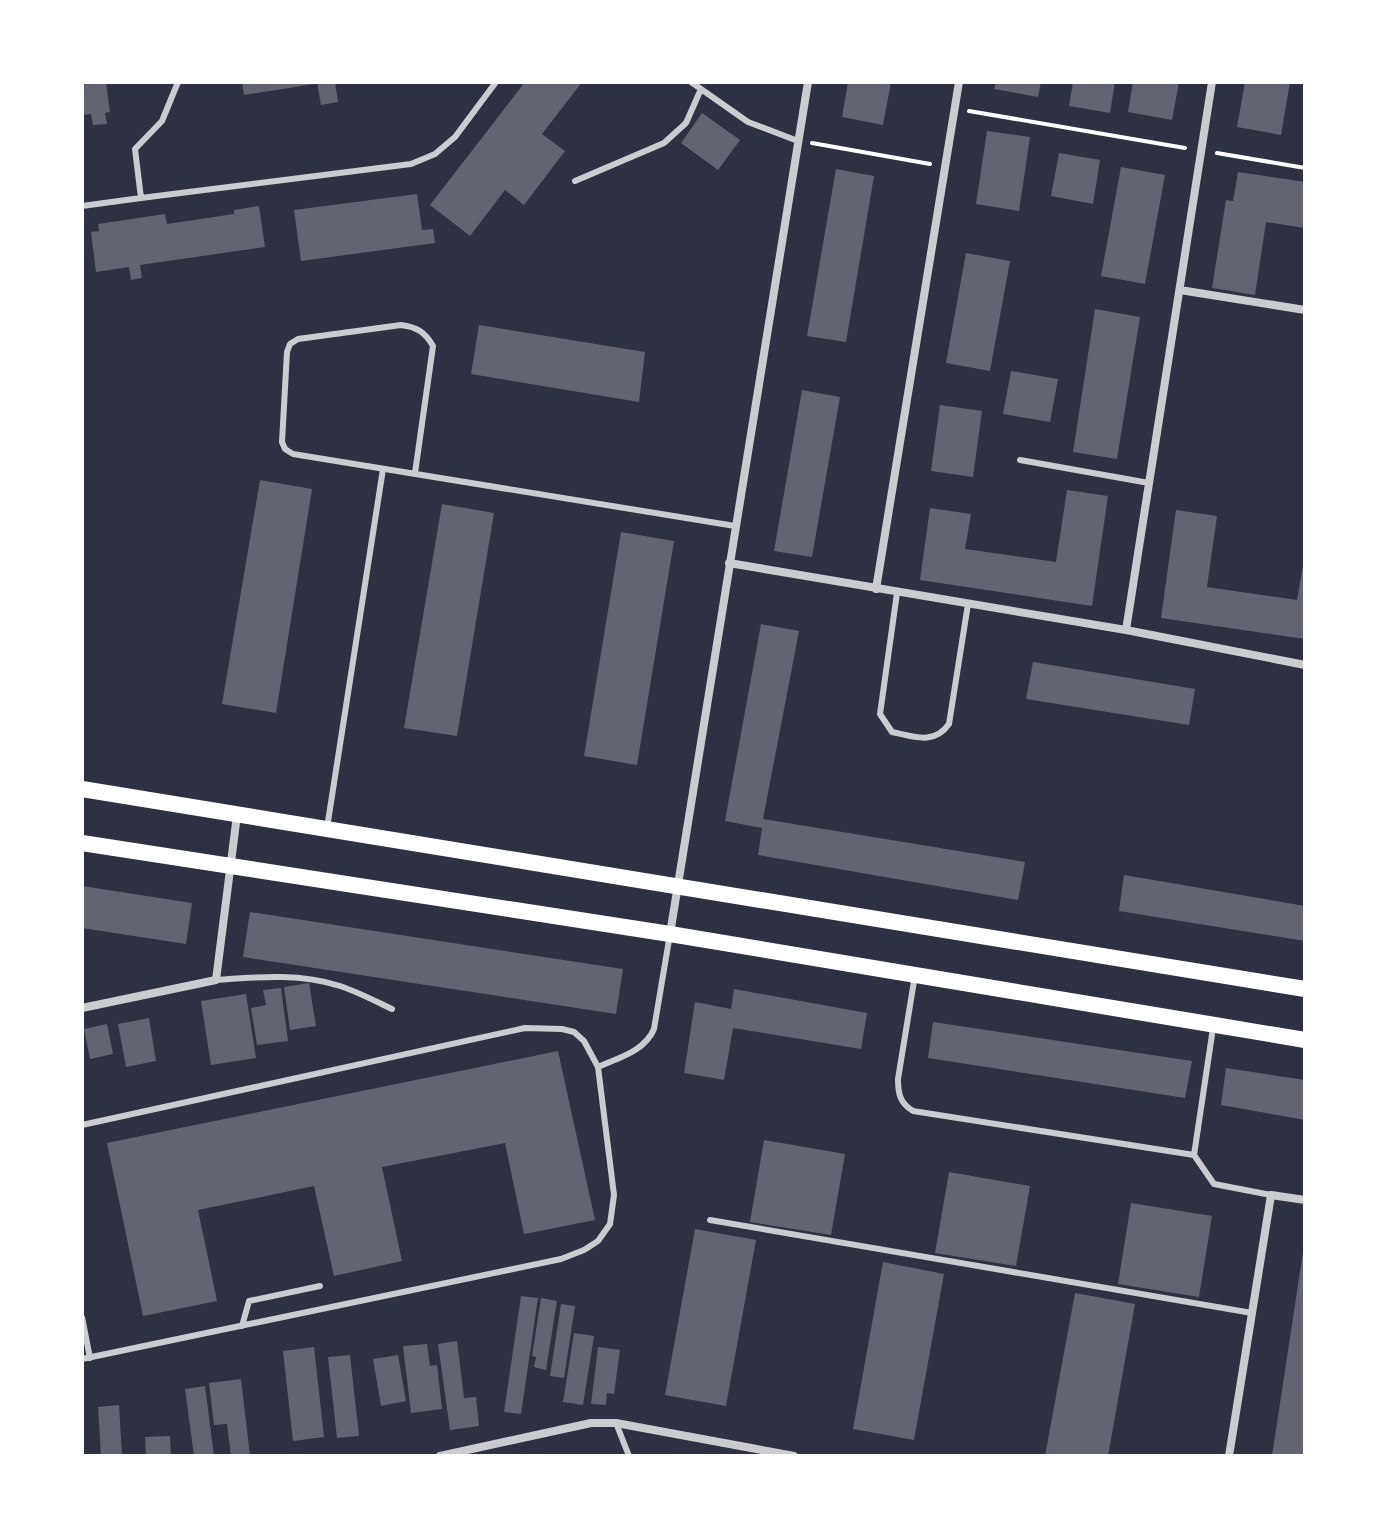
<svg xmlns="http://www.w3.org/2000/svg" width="1387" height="1538" font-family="Cabin,sans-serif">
  <rect width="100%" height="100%" fill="#2d3142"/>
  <path fill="#626471" d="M82 82H106L110 112 105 113 107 124 93 125 91 114 82 115Z
    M242 82H314V84L244 95Z
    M317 82H335L338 102 321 105Z
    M525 82H582L542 134 565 151 524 205 505 190 470 236 430 205Z
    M848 82H891L883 125 842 117Z
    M996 82H1041L1038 97 994 89Z
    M1073 82H1115L1110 113 1069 106Z
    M1133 82H1179L1172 120 1128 112Z
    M1245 82H1290L1281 135 1237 127Z
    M702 113 740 140 718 170 681 143Z
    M987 131 1030 137 1019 211 976 204Z
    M1059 153 1100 160 1093 204 1051 196Z
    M1121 167 1165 175 1145 284 1101 276Z
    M836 169 874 176 846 342 807 336Z
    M1238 172 1305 182V228L1266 222 1255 295 1212 288 1226 200 1233 201Z
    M417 194 422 230 433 229 435 243 301 261 294 210Z
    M259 206 265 247 140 265 142 278 131 280 129 267 96 272 91 232 99 231 98 224 165 214 167 224 234 214V210Z
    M966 253 1010 261 990 371 946 363Z
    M1095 309 1140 317 1117 459 1073 452Z
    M479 325 645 352 639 402 471 374Z
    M1011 371 1058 379 1050 422 1003 414Z
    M802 390 840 397 812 557 774 551Z
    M940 405 982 411 973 477 931 471Z
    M260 480 312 489 276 713 222 704Z
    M1067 490 1108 496 1092 606 920 580 930 508 971 514 965 549 1056 562Z
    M442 504 494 513 457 736 404 728Z
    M1176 510 1217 516 1207 587 1297 600 1305 554V639L1161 618Z
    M621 532 674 541 637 765 584 756Z
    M761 624 799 631 763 819 1025 862 1018 900 758 855 762 828 725 821Z
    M1033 662 1195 689 1189 725 1026 699Z
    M1124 875 1305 906V941L1119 911Z
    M82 886 192 903 186 944 82 928Z
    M250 912 623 969 616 1014 243 957Z
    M309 983 316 1026 290 1030 284 987Z
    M281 988 288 1041 257 1045 251 1008 266 1005 263 990Z
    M734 989 867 1013 861 1049 733 1028 724 1080 684 1073 695 1002 731 1009Z
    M246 994 256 1058 211 1065 201 1001Z
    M149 1018 156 1061 126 1067 118 1024Z
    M933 1022 1192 1061 1185 1098 928 1058Z
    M107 1024 113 1054 90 1059 84 1029Z
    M558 1051 595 1220 524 1234 505 1143 382 1167 402 1261 334 1276 314 1186 198 1210 217 1301 143 1316 107 1143Z
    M1226 1068 1305 1080V1120L1221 1105Z
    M764 1140 845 1154 831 1235 750 1222Z
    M949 1172 1030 1186 1016 1266 935 1253Z
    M1131 1203 1212 1216 1199 1297 1118 1284Z
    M695 1229 756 1240 726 1406 665 1395Z
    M1303 1252 1305 1456H1272Z
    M883 1262 944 1274 914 1440 853 1429Z
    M1075 1293 1135 1304 1108 1456H1045Z
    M521 1296 538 1298 521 1414 504 1412Z
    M541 1298 557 1301 546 1370 534 1367 536 1357 532 1356Z
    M561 1304 575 1306 564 1378 550 1376Z
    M574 1333 594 1336 583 1405 563 1402Z
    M457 1341 464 1398 476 1397 479 1426 450 1430 438 1344Z
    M427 1344 430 1366 437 1365 442 1409 411 1413 403 1346Z
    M314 1347 324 1437 293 1441 283 1351Z
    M598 1347 620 1350 614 1394 607 1393 606 1405 591 1404Z
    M350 1355 359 1436 337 1438 328 1357Z
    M398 1355 406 1401 381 1406 373 1359Z
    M241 1379 250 1456H231L227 1424 214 1425 209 1383Z
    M205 1386 214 1456H194L185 1389Z
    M119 1405 122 1456H101L98 1407Z
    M170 1436 171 1456H146L145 1437Z"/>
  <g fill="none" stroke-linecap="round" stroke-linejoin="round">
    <path stroke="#fff" stroke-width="4" d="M969 111 1185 148
      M812 143 930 164
      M1217 153 1305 168"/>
    <path stroke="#caccd0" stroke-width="6" d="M691 82 748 122 798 141
      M575 181 664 143 686 123 701 89
      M141 198 411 164 435 154 455 137 496 82
      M82 206 141 198 135 149 162 121 178 82
      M1020 460 1149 483
      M415 473 433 346C425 332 417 327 401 325L298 339 290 344 287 352 282 442 285 449 293 454 735 526
      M897 593 880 714 892 732C915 737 934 745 949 724L968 604
      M327 828 383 469
      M915 975 898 1079C898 1094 900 1103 913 1111L1194 1155
      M216 980C258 977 299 973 340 986 358 992 375 1001 392 1009
      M1213 1028 1194 1155 1214 1184 1271 1195
      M598 1067C618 1058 645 1051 654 1029L670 934
      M82 1125 525 1028 562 1029 574 1032 584 1041 598 1067 614 1195 610 1224 598 1241 584 1250 561 1259 82 1359
      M710 1220 1252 1313
      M82 1317 90 1358
      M242 1326 249 1301 320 1286
      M616 1423 629 1456"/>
    <path stroke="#caccd0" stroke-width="8" d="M1180 290 1305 310
      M729 563 1126 630 1305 665
      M876 589 959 82
      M1126 630 1212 82
      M670 934 808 82
      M82 1008 216 980 237 815
      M440 1456 591 1423H616L794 1456
      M1229 1456 1271 1195 1305 1200"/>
    <path stroke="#fff" stroke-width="16" d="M82 789 1305 989
      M82 843 670 934 1305 1040"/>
  </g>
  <rect width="1387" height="1538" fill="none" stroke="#ffffff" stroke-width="168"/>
</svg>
